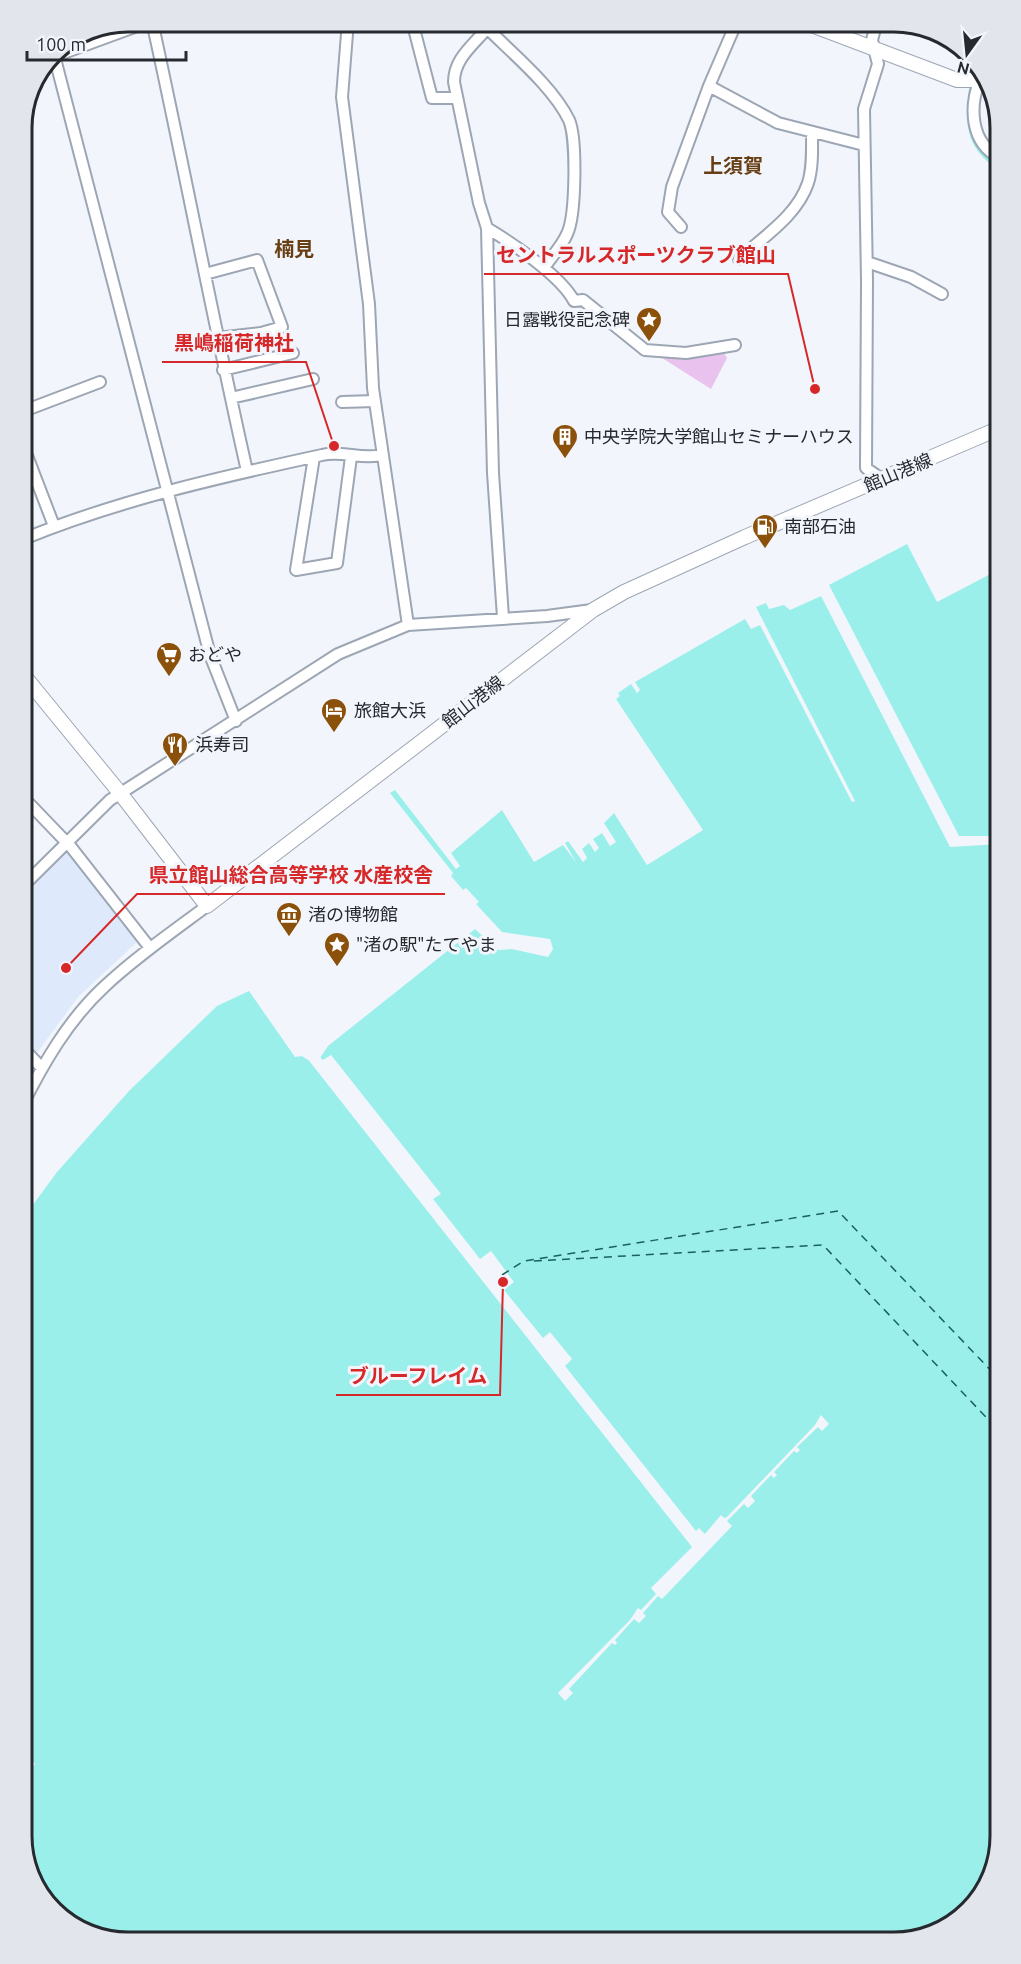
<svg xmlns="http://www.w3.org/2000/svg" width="1021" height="1964" font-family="Ubuntu,'Noto Sans JP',sans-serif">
  <rect width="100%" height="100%" fill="#f2f6fc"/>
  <path fill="#deeafb" d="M64 850 73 853 137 942 78 997 29 1064 21 1080V897Z"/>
  <path fill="#e9c2ed" d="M717 351 724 353 727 358 711 389 659 356Z"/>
  <path fill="#9befeb" d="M907 544 937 602 1000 569V836H959L829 585Z
    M821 596 950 847 1000 844V1837L982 1895 935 1935 894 1943H121L68 1925 29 1878 21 1837V1768L28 1773 35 1764 21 1754V1641L24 1636 21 1634V1221L57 1172 129 1091 217 1006 249 991 295 1057 302 1056 308 1060 320 1058 328 1046 475 929 498 950 512 949 548 957 553 949 550 939 502 932 476 904 479 902 466 888 463 890 451 876 453 873 390 793 395 790 456 869 460 866 451 853 502 810 534 862 563 845 576 862 565 843 568 841 583 862 587 858 582 849 589 843 595 852 599 848 593 839 602 833 610 846 616 842 604 823 614 813 647 865 703 830 616 699 620 696 618 693 631 684 637 693 640 690 635 682 745 619 751 629 760 625 852 802 855 801 756 607 766 603 769 609 784 605 790 610Z"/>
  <path fill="#f2f6fc" d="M303 1053 309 1056 318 1055 323 1060 331 1055 441 1194 433 1199 480 1259 491 1251 514 1282 504 1290 543 1338 550 1332 572 1359 565 1366 696 1531 699 1528 705 1534 721 1515 724 1518 727 1517 815 1425 821 1415 829 1424 822 1431 818 1427 797 1447 800 1450 797 1453 794 1451 774 1472 777 1475 774 1478 771 1475 751 1496 755 1501 748 1508 744 1504 727 1521 732 1526 662 1599 658 1596 643 1613 646 1616 639 1623 634 1619 615 1640 617 1643 615 1645 612 1643 569 1689 573 1693 565 1701 558 1693 630 1620 638 1608 641 1610 656 1594 651 1588 692 1547Z"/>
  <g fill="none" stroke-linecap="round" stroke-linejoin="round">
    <path stroke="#9befeb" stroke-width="3" d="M971 77 975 64
      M971 83C967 122 964 146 1000 169"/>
    <path stroke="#1a605d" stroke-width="1.5" stroke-dasharray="8 6" stroke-linecap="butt" d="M534 1261 823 1245 1000 1432
      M502 1275 524 1261 838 1211 1000 1380"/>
    <defs>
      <path id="minor" d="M152 21C185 171 213 321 247 471
        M348 21 342 97 369 304 373 388 408 625
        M412 21 432 98H455
        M492 21C479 42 454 55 454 82L479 203 487 228 493 473 503 617
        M877 21 872 40 878 64 864 109 867 280 866 468 883 480
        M487 28C513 54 553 87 569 120 577 138 576 216 567 234 562 246 551 257 544 268
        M53 51 210 655 236 721
        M50 58 151 21
        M980 79C969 107 970 143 1000 158
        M709 86 778 123 864 145
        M681 227 668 212 672 187 709 86 737 21
        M487 228C512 243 561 276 574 301L583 300 645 350 686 353 735 345
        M739 259C763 237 797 216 808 183 813 167 812 149 812 132
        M867 262 911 277 942 294
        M205 274 257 260 282 327 261 333 217 338
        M223 370 293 353
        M231 398 313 379
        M342 402 375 401
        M21 412 100 382
        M21 440 54 526
        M314 457 296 570 337 563 351 457
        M21 540C118 500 221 477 322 455 341 450 362 460 382 455
        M21 795 71 847 150 948
        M21 888 110 800 338 654 408 625 547 616 592 610
        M21 1046 41 1067
        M21 1108C43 1064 68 1020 105 986 136 957 172 932 207 906"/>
      <path id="major" d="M801 21 957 80H974L985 77
        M21 672 120 793 207 906 593 610 624 592 745 537 1000 428"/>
    </defs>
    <use href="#minor" stroke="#9da6b4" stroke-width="14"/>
    <use href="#major" stroke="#9da6b4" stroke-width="16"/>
    <use href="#minor" stroke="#fff" stroke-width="10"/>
    <use href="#major" stroke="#fff" stroke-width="14"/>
  </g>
  <defs>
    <symbol id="sight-pin" viewBox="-11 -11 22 30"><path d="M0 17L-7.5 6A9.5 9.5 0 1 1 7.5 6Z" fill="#8b510b" stroke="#f2f6fc"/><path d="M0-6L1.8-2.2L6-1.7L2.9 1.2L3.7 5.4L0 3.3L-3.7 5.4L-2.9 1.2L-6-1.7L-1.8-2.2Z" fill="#fff"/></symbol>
    <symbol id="building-pin" viewBox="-11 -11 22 30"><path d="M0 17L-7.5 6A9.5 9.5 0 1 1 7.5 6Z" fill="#8b510b" stroke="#f2f6fc"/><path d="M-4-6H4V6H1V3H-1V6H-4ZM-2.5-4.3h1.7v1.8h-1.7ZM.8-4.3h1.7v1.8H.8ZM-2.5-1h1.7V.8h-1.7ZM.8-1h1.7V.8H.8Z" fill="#fff"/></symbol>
    <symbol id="fuel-pin" viewBox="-11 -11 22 30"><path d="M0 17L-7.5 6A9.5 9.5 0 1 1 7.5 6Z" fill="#8b510b" stroke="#f2f6fc"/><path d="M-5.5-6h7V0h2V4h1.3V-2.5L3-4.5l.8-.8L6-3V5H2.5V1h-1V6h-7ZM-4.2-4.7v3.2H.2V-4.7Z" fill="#fff"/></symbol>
    <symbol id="supermarket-pin" viewBox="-11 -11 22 30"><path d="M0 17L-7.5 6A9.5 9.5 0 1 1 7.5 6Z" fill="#8b510b" stroke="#f2f6fc"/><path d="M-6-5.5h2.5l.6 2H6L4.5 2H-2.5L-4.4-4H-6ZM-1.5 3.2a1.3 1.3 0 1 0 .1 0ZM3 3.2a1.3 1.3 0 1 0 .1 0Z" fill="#fff"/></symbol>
    <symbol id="hotel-pin" viewBox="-11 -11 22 30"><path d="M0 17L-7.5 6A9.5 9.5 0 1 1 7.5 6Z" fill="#8b510b" stroke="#f2f6fc"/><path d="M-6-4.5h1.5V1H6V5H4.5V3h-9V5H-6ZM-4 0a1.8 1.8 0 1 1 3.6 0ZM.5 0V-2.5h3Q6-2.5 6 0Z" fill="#fff"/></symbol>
    <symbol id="restaurant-pin" viewBox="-11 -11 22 30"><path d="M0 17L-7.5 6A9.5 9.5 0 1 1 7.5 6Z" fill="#8b510b" stroke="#f2f6fc"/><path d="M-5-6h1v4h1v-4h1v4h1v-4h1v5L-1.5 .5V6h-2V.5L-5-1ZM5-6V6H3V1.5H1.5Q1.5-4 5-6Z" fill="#fff"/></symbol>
    <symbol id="museum-pin" viewBox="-11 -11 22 30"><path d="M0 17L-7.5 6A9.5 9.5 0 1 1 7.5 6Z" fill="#8b510b" stroke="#f2f6fc"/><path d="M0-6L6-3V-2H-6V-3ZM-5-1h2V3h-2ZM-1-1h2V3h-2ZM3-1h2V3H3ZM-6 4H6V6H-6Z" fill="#fff"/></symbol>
  </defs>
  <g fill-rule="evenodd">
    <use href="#sight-pin" x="634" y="305" width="30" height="40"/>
    <use href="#building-pin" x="550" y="422" width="30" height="40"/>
    <use href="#fuel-pin" x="750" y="512" width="30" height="40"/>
    <use href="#supermarket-pin" x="154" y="640" width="30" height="40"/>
    <use href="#hotel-pin" x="319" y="696" width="30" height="40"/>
    <use href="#restaurant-pin" x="160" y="730" width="30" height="40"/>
    <use href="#museum-pin" x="274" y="900" width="30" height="40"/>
    <use href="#sight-pin" x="322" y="930" width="30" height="40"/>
  </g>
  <g text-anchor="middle" stroke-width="6" stroke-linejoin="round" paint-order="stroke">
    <g font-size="18" fill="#262a2f" stroke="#f2f6fc" text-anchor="start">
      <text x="630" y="326" text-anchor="end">日露戦役記念碑</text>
      <text x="584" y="443">中央学院大学館山セミナーハウス</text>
      <text x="784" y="533">南部石油</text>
      <text x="188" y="661">おどや</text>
      <text x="354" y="717">旅館大浜</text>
      <text x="195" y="751">浜寿司</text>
      <text x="308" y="921">渚の博物館</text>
      <text x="356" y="951">"渚の駅"たてやま</text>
    </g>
    <g font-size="18" fill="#262a2f" stroke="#f2f6fc">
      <text transform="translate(898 473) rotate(-23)" y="6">館山港線</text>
      <text transform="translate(473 702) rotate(-38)" y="6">館山港線</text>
    </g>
    <g font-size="20" font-weight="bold" fill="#683f14" stroke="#f2f6fc">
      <text x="733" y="173">上須賀</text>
      <text x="294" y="256">楠見</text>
    </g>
  </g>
  <path d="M0 0H1021V1964H0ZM128 32H894A96 96 0 0 1 990 128V1836A96 96 0 0 1 894 1932H128A96 96 0 0 1 32 1836V128A96 96 0 0 1 128 32Z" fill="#e2e6ec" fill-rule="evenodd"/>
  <path fill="none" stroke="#262a2f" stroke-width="3" d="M128 32H894A96 96 0 0 1 990 128V1836A96 96 0 0 1 894 1932H128A96 96 0 0 1 32 1836V128A96 96 0 0 1 128 32Z"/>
  <path fill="none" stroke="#d62828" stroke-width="2" d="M815 389L788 274H484M334 446L306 362H162M66 968L137 894H445M503 1282L500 1395H336"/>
  <g fill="#d62828" stroke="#f2f6fc" stroke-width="2">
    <circle cx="815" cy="389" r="6"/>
    <circle cx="334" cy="446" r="6"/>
    <circle cx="66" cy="968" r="6"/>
    <circle cx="503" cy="1282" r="6"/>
  </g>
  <g font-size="20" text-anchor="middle" font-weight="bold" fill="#d62828" stroke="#f2f6fc" stroke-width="6" stroke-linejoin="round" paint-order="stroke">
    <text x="636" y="262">セントラルスポーツクラブ館山</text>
    <text x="234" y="350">黒嶋稲荷神社</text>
    <text x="291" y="882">県立館山総合高等学校 水産校舎</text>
    <text x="418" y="1383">ブルーフレイム</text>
  </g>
  <g transform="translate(967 54) rotate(195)" stroke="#f2f6fc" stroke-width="4.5" paint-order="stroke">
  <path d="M0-4.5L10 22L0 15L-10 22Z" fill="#262a2f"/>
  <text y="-9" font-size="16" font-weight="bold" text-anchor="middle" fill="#262a2f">N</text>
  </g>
  <path d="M27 51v9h159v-9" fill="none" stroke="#262a2f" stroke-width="3"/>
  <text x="36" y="51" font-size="18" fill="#262a2f" stroke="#f2f6fc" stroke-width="4.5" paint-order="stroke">100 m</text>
</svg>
